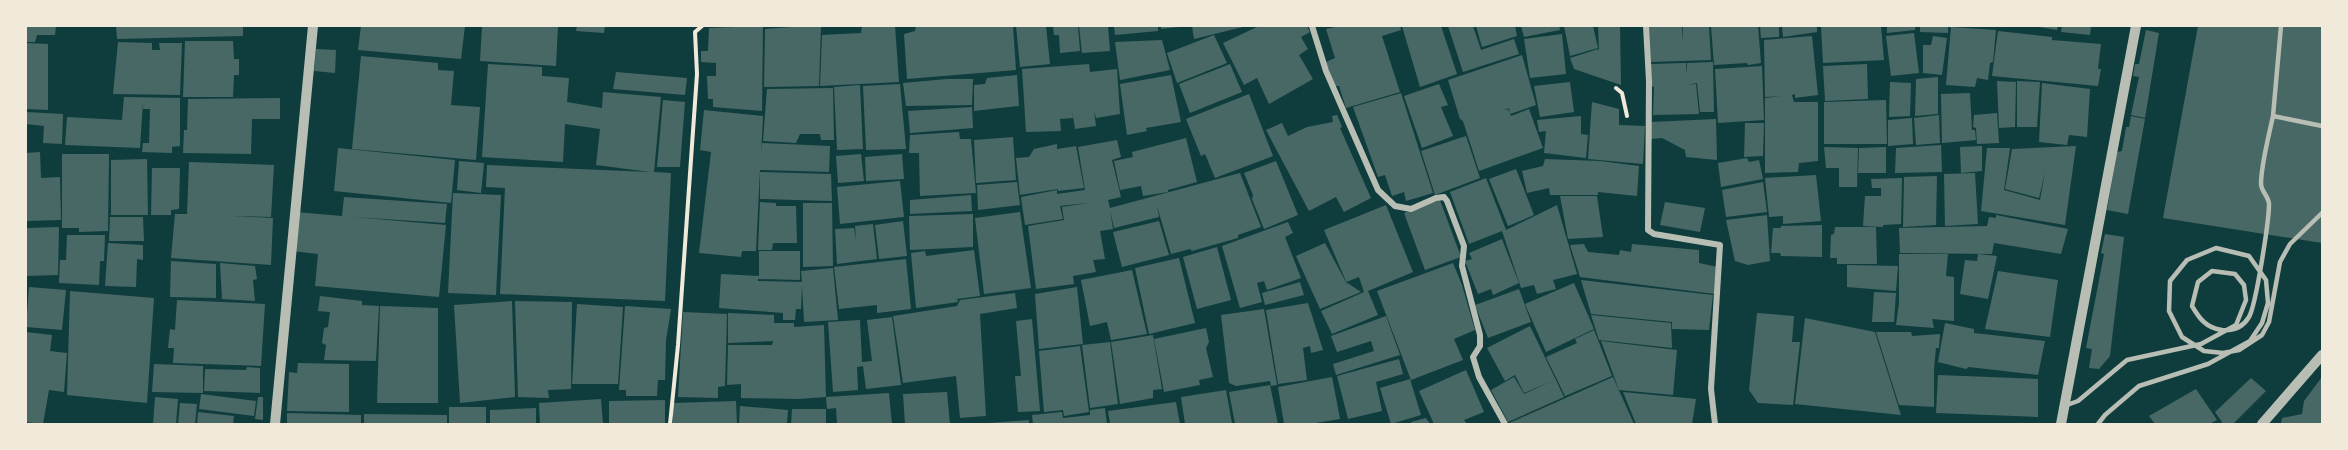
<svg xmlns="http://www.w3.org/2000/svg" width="2348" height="450" font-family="'Sofia Sans Condensed',sans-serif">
  <rect width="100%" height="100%" fill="#0f3d3e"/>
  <path fill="#486865" d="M26 26H56L55 35H37L35 42H26Z
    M116 26H243V36L117 39Z
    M361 26H465L461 59 358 50Z
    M482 26H558L556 66 480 61Z
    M577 26H605L604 33 576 31Z
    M763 26 762 111 713 107V99H708L707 76H716V63L701 62V51H708L709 28Z
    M805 26H821L819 86 764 87 765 29Z
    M862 26H895L899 82 820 86 822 35 861 33Z
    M916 26H1013L1016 70 907 79 904 34 915 31Z
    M1016 26H1046L1050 64 1020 67Z
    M1053 26H1078L1080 51 1060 53 1059 35H1054Z
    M1079 26H1108L1110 51 1082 53Z
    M1114 26H1158V31L1115 35Z
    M1161 26H1179V27L1161 29Z
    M1192 26H1247L1194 39Z
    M1259 26H1307L1310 32 1301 37 1308 49 1299 55 1313 79 1269 104 1257 78 1244 85 1223 43Z
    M1340 26H1400L1401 30 1382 36 1400 92 1346 108 1339 86H1334L1326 62 1335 58 1326 29Z
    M1402 26H1441L1457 74 1420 87Z
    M1448 26H1473L1481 50 1514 39 1519 54 1463 72Z
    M1476 26H1515L1517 36 1482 47Z
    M1521 26H1559L1560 30 1524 37Z
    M1564 26H1593L1598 48 1570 56Z
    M1598 26H1620L1621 85 1574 69 1570 58 1598 49 1599 51Z
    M1648 26H1682L1683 42V26H1709L1711 60 1650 62Z
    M1711 26H1758L1761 63 1748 65 1747 63 1714 65Z
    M1760 26H1779V37L1761 38Z
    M1782 26H1817V32L1783 37Z
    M1821 26H1881L1884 60 1823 63Z
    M1887 26H1915V30L1887 33Z
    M1920 26H1948V33L1920 32Z
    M2033 26H2058L2057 30Z
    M2062 26H2091L2090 35 2061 32Z
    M2198 26H2322V243L2163 218Z
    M1951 27 1996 30 1993 62 1990 63 1988 80 1977 78 1975 87 1946 85Z
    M2146 30 2159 33 2145 118 2131 115 2139 77 2133 76 2135 64H2139Z
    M1998 31 2052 37V40L2101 44 2098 69H2101L2098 86 1992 76Z
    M1914 33 1919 73 1891 76 1886 36Z
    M1562 34 1566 74 1530 78 1524 39Z
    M1214 35 1227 63 1177 83 1167 53Z
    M1812 36 1818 95 1795 98V94L1792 95 1794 102H1818V161L1799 163 1798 172 1765 173V98L1783 96 1765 97 1764 40Z
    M1933 36 1947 38 1942 75 1923 73V45H1931Z
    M1162 40 1170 70 1120 80 1115 42Z
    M185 41H233L234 59H239V75H234L233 97H183Z
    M118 42 152 43V50H160L159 43H182L180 95 113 94Z
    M26 43 48 44V110L26 109Z
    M316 49 336 50 335 73 314 71Z
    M1522 55 1536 105 1510 114 1509 108 1501 111 1508 109 1511 116 1529 109 1543 148 1479 171 1463 121 1460 119 1448 80Z
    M361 56 438 63V70L454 71 451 105 480 107 476 160 352 149Z
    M1713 62 1714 112H1700L1697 83 1687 85 1696 84 1699 114 1653 115 1654 87 1651 86V64L1686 63 1687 75V63Z
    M488 64 542 67V76L569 78 567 102 602 108 603 92 661 97 654 172 671 173 665 301 500 294 505 188 486 187 487 165 650 172 596 165 600 129 565 124 563 162 482 157Z
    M1089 64 1090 72 1117 69 1120 114 1096 118 1094 111 1096 126 1075 129 1072 110 1073 118 1060 119 1061 131 1026 132 1022 69Z
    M1230 64 1242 92 1190 113 1179 84Z
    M1867 64 1868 99 1825 101 1823 66Z
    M1762 66 1764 120 1718 123 1715 69Z
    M616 72 687 78 685 95 613 89Z
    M1017 75 1019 106 974 111V85L985 84 987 78Z
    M1171 75 1181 122 1146 128 1147 131 1127 135 1120 84Z
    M1938 77V114L1915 116 1916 79Z
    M947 79H973L972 105 906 106 903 83Z
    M1997 81 2016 82 2015 127 1999 128Z
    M2017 81 2040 82 2037 127H2017Z
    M1570 82 1574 112 1540 117 1534 86Z
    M1890 82 1911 83 1910 116 1889 117Z
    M2042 83 2090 89 2087 137 2069 135 2067 145 2039 142Z
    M900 84 906 149 866 150 863 86Z
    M1439 84 1448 105 1441 107 1453 136 1422 148 1404 96Z
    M860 85 863 149 837 150 834 87Z
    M833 88 834 140H821L820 134H800L796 143 763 141 767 89Z
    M1401 93 1433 193 1406 201 1404 192 1392 196 1385 175 1378 177 1353 107Z
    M1970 93 1972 130H1975L1976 140 1942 143 1941 94Z
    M1249 94 1273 156 1215 178 1205 154 1201 156 1186 119Z
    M124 97 180 98V146L172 147V153L142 152 143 143H149L150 109H143V102L140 148 65 145 67 117 122 120Z
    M280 98V119H252L251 154 183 153 184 130H187L188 99Z
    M663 100 685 102 680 167H657Z
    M1886 100 1887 144H1824V102Z
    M1592 102 1619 109V125L1645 126 1643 164 1588 159Z
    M972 107 973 128 910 133 908 111Z
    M704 110 763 116 761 155 762 143 830 146 829 172 760 170 756 251H742L741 257 699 253 711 152 700 150Z
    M26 112 63 114 62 144 43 143 44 126 26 124Z
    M1997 113 1999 143 1977 144 1976 128 1973 127 1974 115Z
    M1337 115 1342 127 1340 128 1371 198 1344 212 1336 197 1309 211 1266 130 1282 123 1288 136 1307 127 1333 122 1332 116Z
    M1939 115 1940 143 1916 145 1914 118Z
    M1581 116V134L1588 135 1586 158 1544 153 1546 131 1539 132 1537 120Z
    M2131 116 2145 119 2128 214 2107 210 2117 152 2122 151 2126 127H2129Z
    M1912 118 1913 144 1888 146V120Z
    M1716 119 1717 160 1686 157 1685 150 1662 138 1651 139V122Z
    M1745 123H1764L1763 156 1744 157Z
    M959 132 960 139H971L976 193 920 196 919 153H909L910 135Z
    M1466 136 1480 178 1435 195 1421 151Z
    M1013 137 1016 180 976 183 974 140Z
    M1186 138 1197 182 1168 190V192L1143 196 1141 186 1120 190 1114 161 1133 157 1132 152Z
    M1117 140 1121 157 1112 160 1121 197 1108 200 1110 208 1240 173 1261 227 1238 235V238L1192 251 1190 249 1171 254 1157 206 1159 217 1114 228 1110 210 1113 229 1100 231 1105 259 1093 260 1096 272 1073 276 1074 284 1036 289 1028 226 1064 220 1062 207 1088 203 1060 206 1063 219 1025 225 1021 197 1057 190V194L1085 190 1078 147Z
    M1057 144V149L1076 146 1084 188 1058 191V189L1020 195 1016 158 1029 157 1034 149Z
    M1941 145 1942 172 1895 173 1896 148Z
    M1982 146V171L1961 173 1960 147Z
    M2076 146 2065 225 1981 211 1987 148H2010L2004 190 2040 200 2045 172 2039 198 2005 189 2012 149Z
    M1824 147 1858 148 1857 187H1839V168H1826Z
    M1886 147V173H1858L1859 148Z
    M338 148 455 160 451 203 334 191Z
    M40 152 41 178 60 177 61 220 26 221V153Z
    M62 154H109L108 231 79 232V228H62Z
    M861 154 864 181 838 183 836 156Z
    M902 154 904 179 866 181 865 157Z
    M1747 158 1749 162 1759 160 1763 179 1721 187 1718 163Z
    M147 159 148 215H111V160Z
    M1545 159 1600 161 1639 166 1637 196 1598 192V195H1550L1549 188 1527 193 1522 171 1543 166Z
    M459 161 484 163 481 193 457 190Z
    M1276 161 1298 215 1264 229 1252 199 1253 195 1244 173Z
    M189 162 274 165 271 217 232 216 273 218 271 265 171 258 175 214H187Z
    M152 168H180L179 209 171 210V215H151Z
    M1516 169 1534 215 1508 226 1489 179Z
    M760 172 831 174 832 201 760 199Z
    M1975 173 1978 224 1945 226 1944 174Z
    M1816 175 1821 221 1783 224V216L1769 217 1765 178Z
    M1937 176 1936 225 1903 227 1904 177Z
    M1486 178 1506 230 1557 205 1577 274 1553 280 1556 289 1537 294 1534 285 1521 288 1502 231 1469 244 1450 192Z
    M1902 178 1901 224 1883 225V227L1863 226 1865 196H1881V188H1872L1871 179Z
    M900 181 904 217 840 224 837 187Z
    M1017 182 1020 205 978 210 977 185Z
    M1763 182 1767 212 1726 217 1722 190Z
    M453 193 501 195 496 295 448 293Z
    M971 195 972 211 910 214V200Z
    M1560 196H1597L1603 237 1568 239Z
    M344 197 447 204 445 223 353 217 446 225 439 297 315 286 318 254 292 251 295 212 342 216Z
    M1440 200 1461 257 1425 270 1404 213Z
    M760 202 776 203V206H796L797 243H773L772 250H758Z
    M1665 202 1705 208 1700 232 1660 225Z
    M803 203H832L833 266 803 267Z
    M1386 205 1413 272 1368 291 1378 315 1332 334 1321 311 1364 292 1359 277 1346 282 1361 292 1320 309 1296 256 1325 243 1348 286 1324 230Z
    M1020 212 1031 288 984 294 975 218Z
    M973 214V247L910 250 909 216Z
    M1767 215 1770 261 1748 265 1735 261 1726 220Z
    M1996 215 2068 229 2061 254 1994 243 1992 254 1900 253 1899 228 1987 226 1989 217 1996 218Z
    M110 217H143L144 241H109Z
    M903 221 907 256 879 259 875 225Z
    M1159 221 1169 255 1122 267 1113 232Z
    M1288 222 1293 233 1285 237 1301 278 1267 290 1264 281 1257 283 1262 302 1240 308 1222 246Z
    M873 224 877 259 837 264 835 229 854 228 856 240 855 226Z
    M1822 225V257L1781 256 1780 253H1771L1773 228H1781V226Z
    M59 227 58 275 26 276V228Z
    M1835 227H1876L1877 264H1837V258H1830L1831 235 1834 234Z
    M2105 234 2124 237 2110 356 2099 369 2089 368 2092 349 2086 348 2104 254 2101 253Z
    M67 235H105L104 261H100L99 285 59 283 60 260H66Z
    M1502 239 1519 283 1493 295 1491 289 1478 294 1465 261 1472 259 1469 253Z
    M108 243 143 245V260L137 259 136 287 105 286Z
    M1584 244 1588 252 1619 255 1620 250 1631 252 1632 244 1699 250V263L1718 267 1715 294 1580 277 1570 245Z
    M1217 247 1231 300 1197 309 1183 257Z
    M974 250 980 296 957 299 958 302 916 308 911 253 925 251 926 256Z
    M759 251H800V280L758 279V281L802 282 801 271 833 268 838 320 804 322 802 285 801 309H796L795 320H783V313L719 308 721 274 759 276Z
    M1899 254H1948L1946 276 1954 277V321L1932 319 1934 328 1896 325 1899 303Z
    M1978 254 1997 256 1988 299 1960 294 1965 260 1977 261Z
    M1179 258 1195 323 1149 334 1135 268Z
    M906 259 911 309 877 313V305L839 309 834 267Z
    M171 261 216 264V298L170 297Z
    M220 263 255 266 257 279 253 280 255 301 222 299Z
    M1453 263 1462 285 1475 330 1454 339 1463 360 1411 380 1377 291Z
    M1847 265 1898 266 1896 291 1847 287Z
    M1132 270 1147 334 1111 340 1107 322 1090 326 1081 280Z
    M1998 271 2058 280 2050 337 1985 329Z
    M1581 280 1713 295 1709 330 1672 329V322L1591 314Z
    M1300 282 1304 295 1265 305 1262 293Z
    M1574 283 1594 329 1546 352 1525 304Z
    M29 287 66 290 62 330 26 327Z
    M1077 287 1083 344 1039 349 1035 294Z
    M1519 289 1531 322 1488 338 1475 305Z
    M70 291 154 298 147 403 67 395Z
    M1874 292 1896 293 1894 322H1872Z
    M1015 293 1017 308 980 314 986 416 960 418 956 376 903 383 893 316 957 306 960 300Z
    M320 296 362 301V305L379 306 376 361 324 360 326 345 322 343 324 328 328 327 330 312 318 311Z
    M177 300 265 304 261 366 173 363 174 348H168L170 329 175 330Z
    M512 301 515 397 460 403 454 305Z
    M515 301 572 302 571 389 548 390 549 398 518 397Z
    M1308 303 1323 350 1311 353 1310 346 1303 348 1307 380 1278 384 1266 310Z
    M577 304 623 307 618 384H572Z
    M380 306 438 308V403H377Z
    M625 306 671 309 666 340 665 380H658L657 396H626V390H619Z
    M1264 309 1277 385 1271 386 1270 381 1236 386 1229 383 1221 315Z
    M683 312 727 314 725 386 718 387V398L678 397Z
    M728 313 774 315V323H794V327L824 325 826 397 798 399 741 398V384L727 385 728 345H772L773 341 728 343Z
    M1757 313 1794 316 1792 342H1800L1793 405 1758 403 1749 390Z
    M1591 315 1671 323 1672 348 1599 340Z
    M1386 316 1400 355 1336 375 1333 364 1374 351 1371 341 1337 352 1331 336Z
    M892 317 901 385 866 389 863 366 857 367 858 390 833 392 828 322 860 320 862 362 872 361 867 320Z
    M1805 318 1875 332 1901 415 1795 404Z
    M1032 319 1040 411 1018 412 1015 376H1021L1016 321Z
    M1945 323 1974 329V333L2045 341 2038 375 1969 367 1966 369 1938 362Z
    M1530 326 1564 397 1508 422 1491 390 1514 377 1524 394 1552 381 1524 393 1515 375 1505 381 1487 348Z
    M1206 328 1209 342 1206 348 1213 377 1199 380 1200 385 1164 392 1154 339Z
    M1594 330 1612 376 1565 396 1546 357 1577 343 1575 339Z
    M26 332 52 335 50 351 67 353 64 392 49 390 43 424 26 422Z
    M1876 332H1911L1912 336 1940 334 1939 348H1936L1934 369V407L1899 405Z
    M1153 335 1162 389 1153 390V398L1120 404 1111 342Z
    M1601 341 1677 350 1673 395 1619 390Z
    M1110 342 1118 404 1090 408 1082 345Z
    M1080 346 1089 412 1064 416 1063 410 1044 412 1039 351Z
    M1399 359 1403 374 1376 382 1382 411 1348 419 1337 376Z
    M298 363 349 364V412L287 411 289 372 297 373Z
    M154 364 203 366V393L152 392Z
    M247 367 260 368V393L204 391 205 369 246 370Z
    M1466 370 1484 412 1464 420 1467 424H1434L1419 391Z
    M1938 375 2038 379V417L1936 413Z
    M1332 377 1340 419 1309 424H1284L1278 387Z
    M1613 377 1634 424H1507Z
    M2322 377V424H2281L2282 418 2302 414 2304 401Z
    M2251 378 2266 391 2233 424H2221L2222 422 2215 412Z
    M1410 379 1421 415 1391 424 1380 388Z
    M1270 385 1278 424H1235L1229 392Z
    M2196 389 2217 420 2209 424H2155L2149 416Z
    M1226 390 1232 423 1185 424 1181 397Z
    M947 392 950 424H905L903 394Z
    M1623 392 1696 399 1692 424H1636Z
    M889 393 892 424H837L836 408 827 409 826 397Z
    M201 394 256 401 254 416 199 409Z
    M155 397 178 399 176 424H153Z
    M258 397H263V420L255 419Z
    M601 399 603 424H540L539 403Z
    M665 400V424H609V401Z
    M736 401 737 424H673V403Z
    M1176 402 1180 424H1110L1108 411Z
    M180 403 197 404 195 424H178Z
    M740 406 788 410 787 424H739Z
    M449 407H486V424H449Z
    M536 408V424H490V410Z
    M1105 408 1107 424H1033L1032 415 1062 412 1063 418 1090 415V410Z
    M792 409H826V424H791Z
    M198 412 234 416 233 424H197Z
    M287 413 361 415V424H287Z
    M364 414 447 415V424H364Z
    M1426 418 1430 424H1411V422Z
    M1029 420V424H989V423Z"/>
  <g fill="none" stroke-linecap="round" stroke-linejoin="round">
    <path stroke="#f1e9da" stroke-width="4" d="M1616 88 1622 93 1627 116
      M670 424 678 345 697 74 695 32 702 26"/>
    <path stroke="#b8beb3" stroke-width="4.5" d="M2273 116 2281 26
      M2067 405 2078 401 2127 360 2201 344 2236 325 2246 300 2244 285 2235 274 2212 271 2198 282 2192 306C2199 318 2206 328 2222 330 2233 331 2243 327 2249 317 2256 305 2269 221 2269 204 2269 197 2261 191 2261 184 2261 165 2269 135 2273 116L2322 126
      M2098 424 2105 415 2139 386 2208 364 2250 341 2262 323 2268 303 2266 280 2249 256 2216 248 2187 260 2170 281 2169 311 2182 337 2204 351 2223 353 2239 350 2262 335 2269 322 2280 262 2290 244 2322 213"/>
    <path stroke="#b8beb3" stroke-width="6" d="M1312 26 1326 71 1378 190 1395 206 1411 209 1436 198 1444 197 1447 201 1464 246 1462 266 1480 335V346L1473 357 1479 377 1505 424
      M1646 26 1649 81 1648 230 1654 234 1720 245 1711 389 1715 424"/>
    <path stroke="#b8beb3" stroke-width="10" d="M275 424 313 26
      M2061 424 2136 26
      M2262 424 2322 355"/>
  </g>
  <rect width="2348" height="450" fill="none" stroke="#f1e9da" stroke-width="54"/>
</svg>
